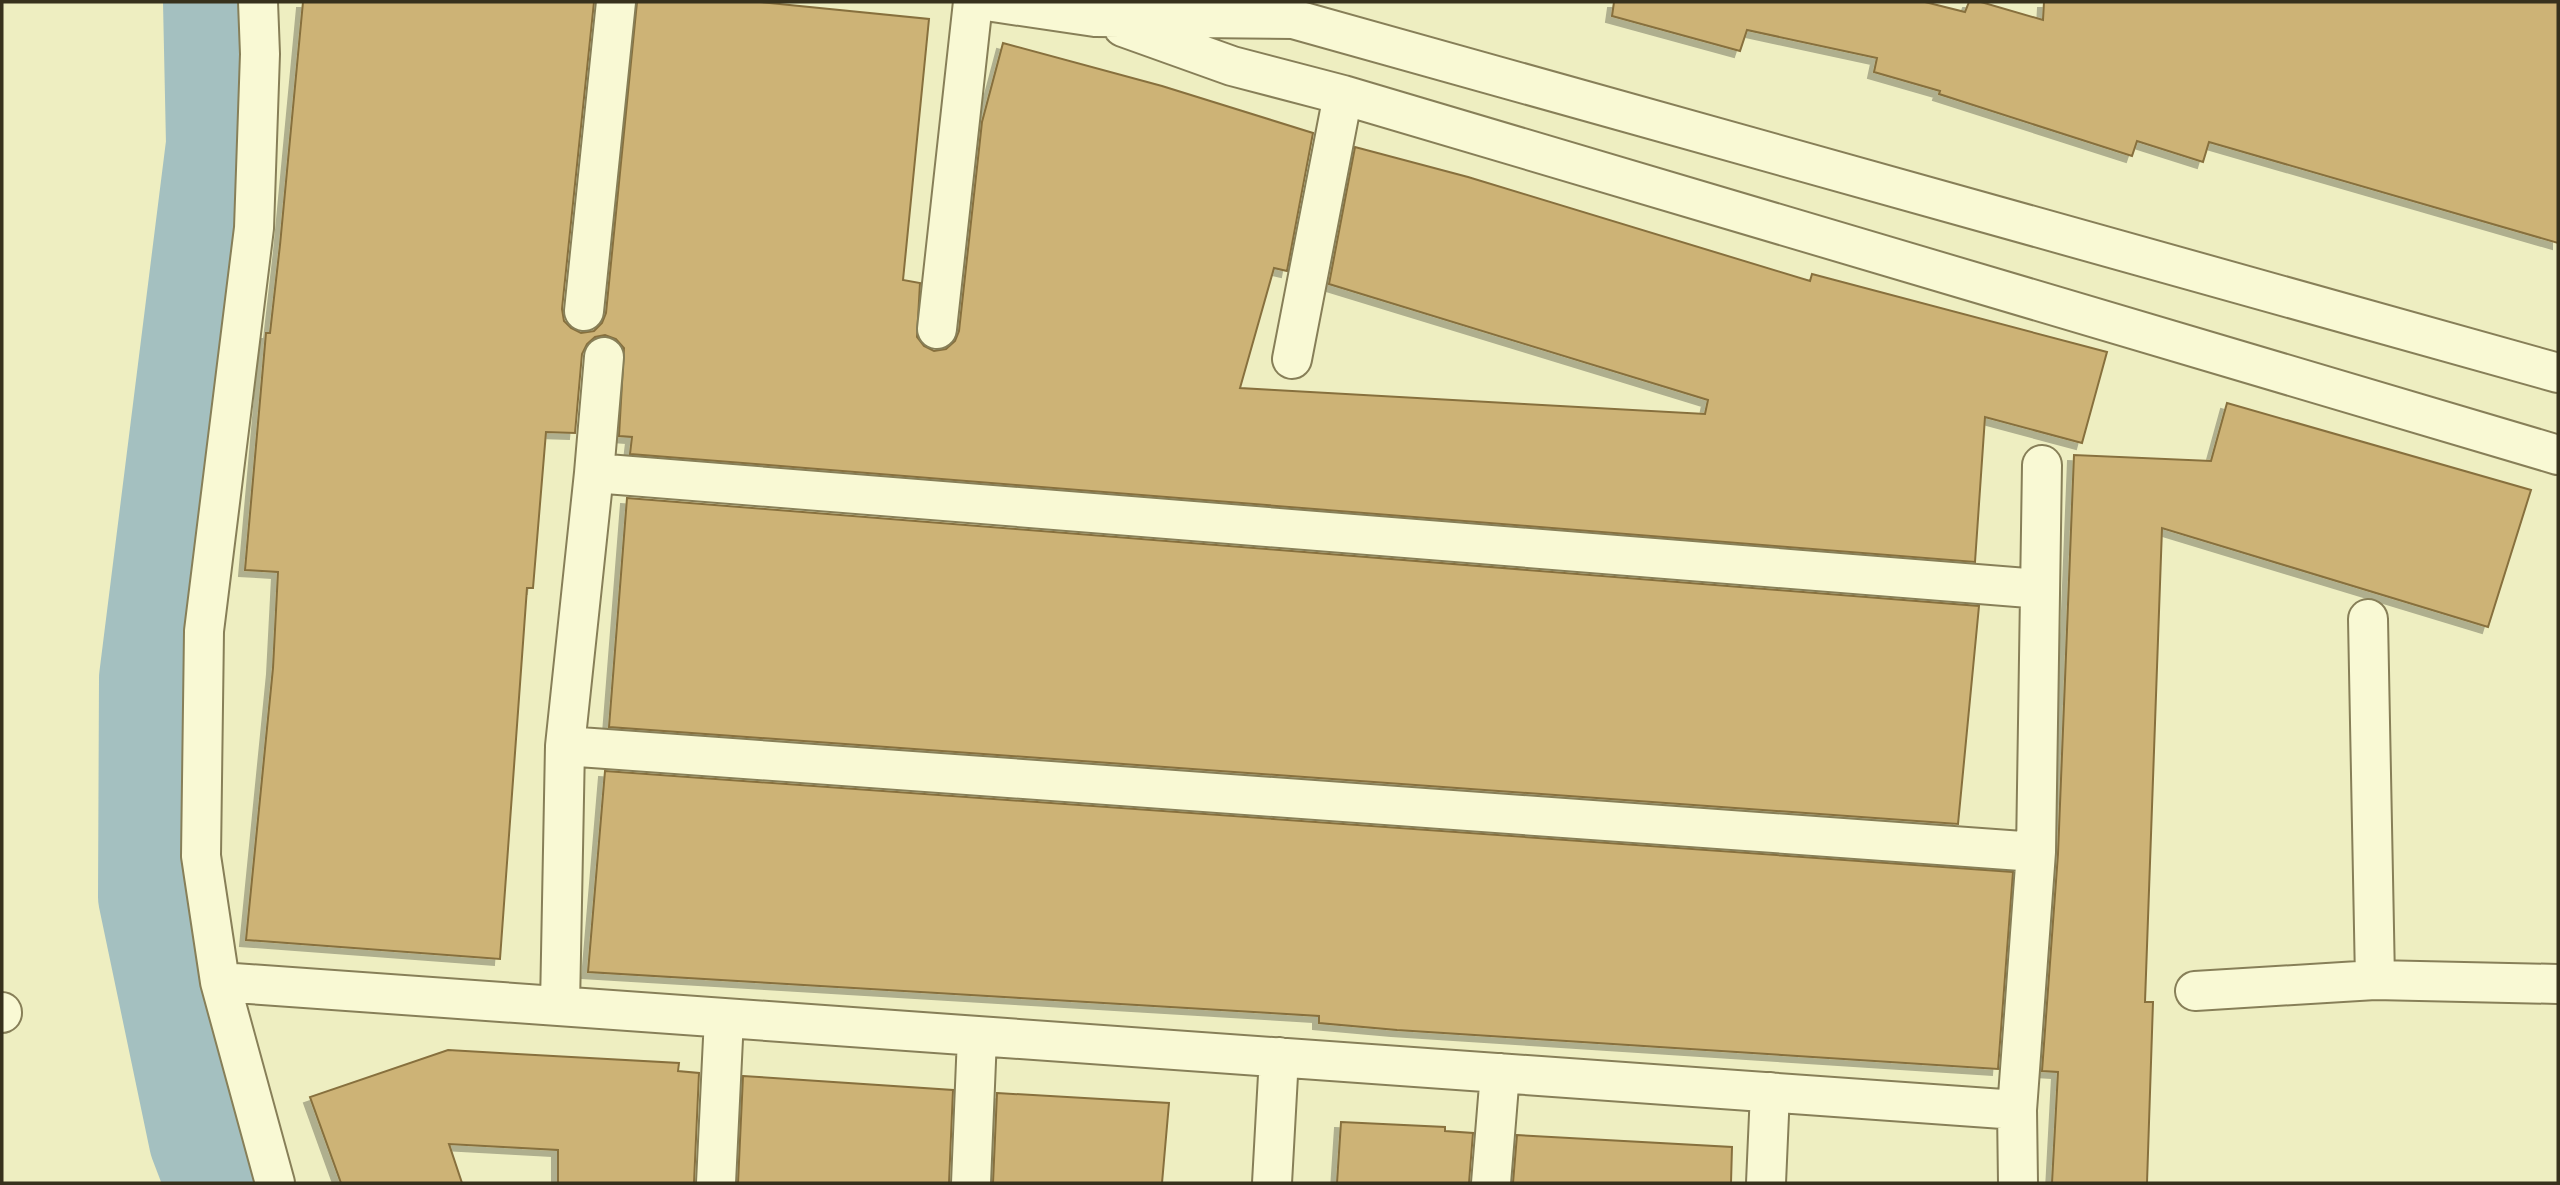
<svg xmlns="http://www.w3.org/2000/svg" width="2560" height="1185" font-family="Literata,serif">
  <defs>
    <filter id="shadow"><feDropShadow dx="-6" dy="6" stdDeviation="0" flood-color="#0004"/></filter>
  </defs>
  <rect width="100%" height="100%" fill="#eeeec1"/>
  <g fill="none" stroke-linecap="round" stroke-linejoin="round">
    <path stroke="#a4c0c0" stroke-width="102" d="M214 2 217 144 150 678 149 897 200 1141 216 1183"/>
  </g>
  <path fill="#cdb376" stroke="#87703e" stroke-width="2" filter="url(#shadow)" d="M303 2H594L562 309 564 321 571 328 581 333 594 331 602 323 606 313 637 2H760L929 19 903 280 920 283 917 337 924 346 934 351 946 349 955 341 959 331 982 122 1003 43 1162 86 1313 133 1287 271 1274 268 1240 388 1705 414 1708 400 1329 284 1355 147 1468 177 1810 281 1812 274 2107 352 2082 443 1985 417 1975 562 630 454 632 437 619 436 624 348 616 339 605 335 595 337 587 344 582 354 575 433 546 432 533 588H527L500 959 246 940 273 668 278 572 245 570 266 333H270L280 245Z
    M1614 2H1925L1965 12 1969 2H1981L2043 20 2044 2H2558V243L2209 142 2203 162 2137 141 2132 156 1939 94 1940 91 1874 72 1877 58 1747 30 1740 51 1612 16Z
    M2227 403 2531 490 2488 627 2162 528 2145 1002H2153L2147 1183H2052L2058 1072 2042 1071 2058 854 2074 455 2211 461Z
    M627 498 1979 606 1958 824 609 727Z
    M605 771 2013 872 1998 1069 1397 1030 1319 1023V1016L588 972Z
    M448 1050 679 1063 678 1071 699 1073 694 1183H558V1150L449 1144 462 1183H341L310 1097Z
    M743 1076 953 1090 949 1183H738Z
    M997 1093 1169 1103 1162 1183H993Z
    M1341 1122 1445 1127V1131L1473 1133 1469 1183H1337Z
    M1517 1135 1732 1147 1731 1183H1513Z"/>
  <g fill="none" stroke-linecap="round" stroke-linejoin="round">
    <defs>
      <path id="minor" d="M258 2 260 54 254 228 204 631 201 856 220 982 275 1183
        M993 2 1095 17 1293 19 2558 373
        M1123 27 1232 66 1343 95 2558 455
        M584 311 616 2
        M937 329 973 2
        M1292 359 1343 95
        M594 473 604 357
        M2368 619 2375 980
        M565 746 2036 852
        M220 982 2017 1110 2036 852 2042 465
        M2195 991 2375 980 2558 984
        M560 1006 565 746 594 473 2040 589
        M2 1012V1013
        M2017 1110 2018 1183
        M716 1183 724 1018
        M971 1183 977 1037
        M1272 1183 1279 1057
        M1491 1183 1500 1073
        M1766 1183 1770 1092"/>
    </defs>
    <use href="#minor" stroke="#877f58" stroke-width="42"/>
    <use href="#minor" stroke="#f9f9d4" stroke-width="38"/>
  </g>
  <rect width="2560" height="1185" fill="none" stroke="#37311d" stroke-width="7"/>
</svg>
